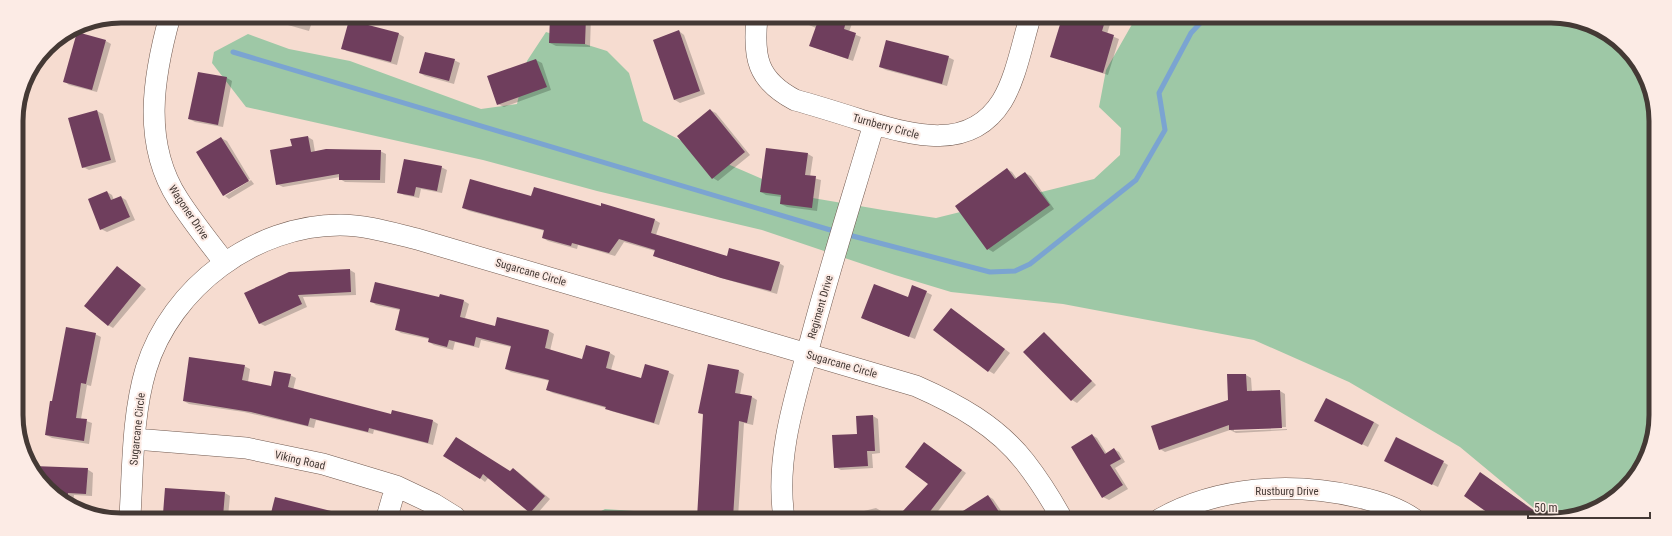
<svg xmlns="http://www.w3.org/2000/svg" width="1672" height="536" font-family="'Roboto Condensed',sans-serif">
  <rect width="100%" height="100%" fill="#f6dcd0"/>
  <path fill="#9ec8a6" d="M1135 19 1578 20 1630 52 1654 101 1652 442 1638 473 1615 498 1558 520H1548L1460 447 1349 382 1254 340 1063 304 951 292 895 275 762 230 597 191 483 160 246 107 212 63 214 52 248 34 289 49 350 61 481 109 517 104 527 61 546 32 607 51 629 73 643 121 723 162 801 196 883 210 936 218 1094 179 1120 155 1121 128 1099 107 1106 70Z
    M605 509 648 512 679 518H588Z"/>
  <path fill="#0003" d="M276 16H314L309 31 281 23 275 20Z
    M551 17H591L590 47 556 46 550 43Z
    M803 18H854L849 32 861 37 853 61 810 46 816 28 802 22Z
    M1063 18H1112L1107 34 1119 39 1108 75 1057 59 1052 56Z
    M350 21 399 34 404 37 397 65 347 51 342 48Z
    M679 31 684 35 705 94 680 103 675 100 654 40Z
    M106 41 111 44 97 92 69 85 64 81Z
    M948 57 954 60 947 86 886 70 880 67Z
    M454 60 460 63 454 84 425 76 420 73Z
    M536 60 542 63 551 90 504 107 498 104 489 77Z
    M199 73 227 78 232 81 223 127 195 122 189 119Z
    M710 110 716 113 750 155 718 181 713 178Z
    M97 111 103 114 116 162 89 170 83 167 70 118Z
    M308 137 313 140 315 152 380 151 386 154 385 183 345 182 340 179V177L283 187 277 184 293 147Z
    M221 138 227 141 250 179 225 194V196L197 153Z
    M808 154 813 157 810 177 821 180 817 211 787 207 781 204 782 197 766 195 761 192Z
    M441 167 447 170 442 193 421 189 419 198 404 195 398 192Z
    M1007 169 1012 172 1017 179 1025 173 1031 176 1054 209 993 252 988 249Z
    M251 180 254 184 229 199 225 196Z
    M107 192 112 195 114 200 121 197 126 200 135 220 107 232 101 229Z
    M532 197 601 207 655 220 660 223 656 235 728 257 779 263 784 266 777 294 728 280 659 258 654 255 655 251 624 242 615 256 578 245 577 249 548 241 543 238 545 231 469 211 463 208Z
    M350 270 355 273 356 295 303 297 307 307 265 326 259 323 245 293Z
    M123 271 146 289 113 328 108 325Z
    M926 292 932 295 915 339 862 318Z
    M440 298 464 301 469 304 465 318 496 327 549 331 554 334 550 351 583 360 587 346 610 353 615 356 611 370 641 379 668 372 674 375 659 425 611 411 606 408 553 393 547 390 550 381 511 372 506 369 511 347 481 340 479 348 455 342 453 350 434 345 429 342V339L401 333 396 330 400 310 376 305 371 301Z
    M956 312 1010 353 994 374 989 371Z
    M95 334 101 337 91 386 87 385 81 419 92 423 89 444 52 438 46 435 53 402Z
    M1044 334 1049 337 1096 385 1077 403 1072 400Z
    M244 366 250 369 248 382 272 387 290 375 296 378 293 390 391 415 392 411 433 421 438 424 433 445 374 430 373 434 316 420 314 428 244 412 189 404 184 401Z
    M739 371 744 374 740 395 752 397 757 400 753 425 744 423 738 518H698L704 415 699 413Z
    M1246 375 1251 378 1252 392 1280 391 1285 394 1286 427 1234 429V431L1287 429V430L1236 433 1230 430 1165 452 1160 449 1229 401Z
    M873 416 878 419 880 453 872 454 873 468 841 470 835 467 858 434Z
    M1374 422 1379 425 1368 447 1321 424Z
    M1092 435 1097 438 1107 454 1114 449 1119 452 1125 462 1115 468 1128 489 1109 500 1103 497 1072 447Z
    M457 438 510 472 513 469 518 472 550 499 536 515 531 512 489 477 485 482 480 478Z
    M929 446 966 473 933 518H911L904 512 929 484Z
    M1443 462 1448 465 1438 487 1390 464Z
    M34 468 87 469 93 473 92 496 74 495 73 504 42 484Z
    M1486 477 1541 515 1539 519 1540 520H1500Z
    M225 493 230 496 228 517H169L164 514Z
    M988 496 993 499 1006 518H953Z
    M876 508 881 511 883 518H845L844 516Z"/>
  <g fill="none" stroke-linecap="round" stroke-linejoin="round">
    <path stroke="#7ba4d1" stroke-width="5" d="M233 52 837 232
      M845 234 990 272 1015 271 1030 264 1136 180 1165 130 1159 93 1191 33 1204 19"/>
  </g>
  <path fill="#6f3e5d" d="M550 17H586L585 44 549 43Z
    M819 18H847L844 29 856 33 848 59 809 46Z
    M1062 18H1106L1102 31 1114 35 1103 73 1050 57Z
    M349 20 399 33 391 62 341 49Z
    M679 30 700 91 674 100 653 40Z
    M77 32 106 40 92 90 63 82Z
    M886 40 949 56 942 84 879 67Z
    M425 52 455 59 449 81 419 73Z
    M536 59 547 87 497 105 487 76Z
    M198 72 227 77 218 125 188 119Z
    M710 109 745 152 712 179 677 136Z
    M97 110 111 160 82 168 68 118Z
    M308 136 311 152 326 149 381 150 380 180H339V174L276 185 270 150 292 146 290 139Z
    M221 137 249 181 223 196 196 152Z
    M766 148 808 153 805 175 816 176 812 208 780 204 781 195 760 192Z
    M404 159 442 166 437 191 416 187 414 196 397 193Z
    M1007 168 1015 179 1025 172 1050 205 987 250 955 206Z
    M470 179 531 196 534 187 601 206V203L655 219 651 233 727 256 729 248 780 262 771 291 721 278 653 256 655 250 619 239 609 253 572 243 571 246 542 238 544 230 462 208Z
    M107 191 111 200 121 196 130 217 100 230 88 199Z
    M117 266 141 285 108 326 84 306Z
    M350 269 351 292 298 295 302 304 259 324 244 293 289 272Z
    M375 282 439 297 440 294 464 300 460 317 495 326 497 317 549 330 545 348 582 359 586 345 610 352 606 368 641 378 645 364 669 371 654 423 605 409 606 407 546 390 549 380 505 369 511 346 476 337 474 346 449 340 447 347 428 342 429 338 395 330 400 309 370 302Z
    M874 284 908 297 912 285 927 291 909 337 861 318Z
    M951 308 1005 349 988 372 933 330Z
    M66 327 96 333 86 384 81 383 76 418 87 419 84 441 45 435 50 401H52Z
    M1044 332 1092 381 1071 401 1023 352Z
    M189 357 245 365 242 380 271 386 274 371 291 374 288 387 391 414 392 410 433 420 428 443 369 428 368 432 310 418 308 426 251 412 183 401Z
    M708 364 739 370 735 393 752 396 747 423 739 421 733 518H697L703 414 698 413Z
    M1227 374H1246L1247 391 1280 390 1282 428 1229 430V425L1159 450 1151 426 1228 400Z
    M1326 398 1374 422 1362 445 1314 421Z
    M873 415 875 451H867L868 466 834 468 832 435 857 434 856 416Z
    M1092 434 1105 454 1114 448 1121 459 1110 465 1123 485 1102 498 1071 447Z
    M456 437 510 471 513 468 545 496 530 513 483 474 480 479 443 456Z
    M1396 437 1444 461 1432 485 1384 461Z
    M924 442 962 470 925 518H909L902 512 928 484 905 467Z
    M33 466 88 468 86 494 68 493V500L42 484Z
    M1480 472 1536 512 1531 520H1498L1464 496Z
    M165 488 225 492 223 517 163 514Z
    M988 495 1003 518H952Z
    M275 497 335 512V517H270Z"/>
  <g fill="none" stroke-linecap="round" stroke-linejoin="round">
    <defs>
      <path id="minor" d="M170 16C153 77 142 143 178 199 192 221 209 242 225 263
        M757 18C753 57 757 80 795 100 817 106 839 113 861 120 909 134 969 154 1002 101 1016 78 1022 44 1030 18
        M135 439 246 448 323 464 396 486 434 504 455 517
        M130 516C133 468 132 416 146 369 171 287 255 225 340 225 366 225 392 233 417 239L916 386C957 404 997 426 1025 462 1039 480 1051 499 1062 519
        M387 517 396 486
        M784 518C775 457 795 398 811 339 830 267 853 195 874 124
        M1160 519C1219 486 1292 482 1358 497 1377 501 1398 508 1414 519"/>
    </defs>
    <use href="#minor" stroke="#715a50" stroke-width="22"/>
    <use href="#minor" stroke="#fff" stroke-width="21"/>
  </g>
  <g text-anchor="middle" stroke-width="4" stroke-linejoin="round" paint-order="stroke">
    <g font-size="11" fill="#443935" stroke="#fcebe5">
      <text transform="translate(886 126) rotate(15)" y="4">Turnberry Circle</text>
      <text transform="translate(189 212) rotate(56)" y="4">Wagoner Drive</text>
      <text transform="translate(531 272) rotate(16)" y="4">Sugarcane Circle</text>
      <text transform="translate(820 307) rotate(-74)" y="4">Regiment Drive</text>
      <text transform="translate(842 364) rotate(16)" y="4">Sugarcane Circle</text>
      <text transform="translate(137 429) rotate(-84)" y="4">Sugarcane Circle</text>
      <text transform="translate(300 460) rotate(13)" y="4">Viking Road</text>
      <text x="1287" y="495">Rustburg Drive</text>
    </g>
  </g>
  <path d="M0 0H1672V536H0ZM121 23H1551A98 98 0 0 1 1649 121V415A98 98 0 0 1 1551 513H121A98 98 0 0 1 23 415V121A98 98 0 0 1 121 23Z" fill="#fcebe5" fill-rule="evenodd"/>
  <path fill="none" stroke="#443935" stroke-width="5" d="M121 23H1551A98 98 0 0 1 1649 121V415A98 98 0 0 1 1551 513H121A98 98 0 0 1 23 415V121A98 98 0 0 1 121 23Z"/>
  <path d="M1528 512v6h122v-6" fill="none" stroke="#443935" stroke-width="2"/>
  <text x="1534" y="512" font-size="12" fill="#443935" stroke="#fcebe5" stroke-width="3" paint-order="stroke">50 m</text>
</svg>
